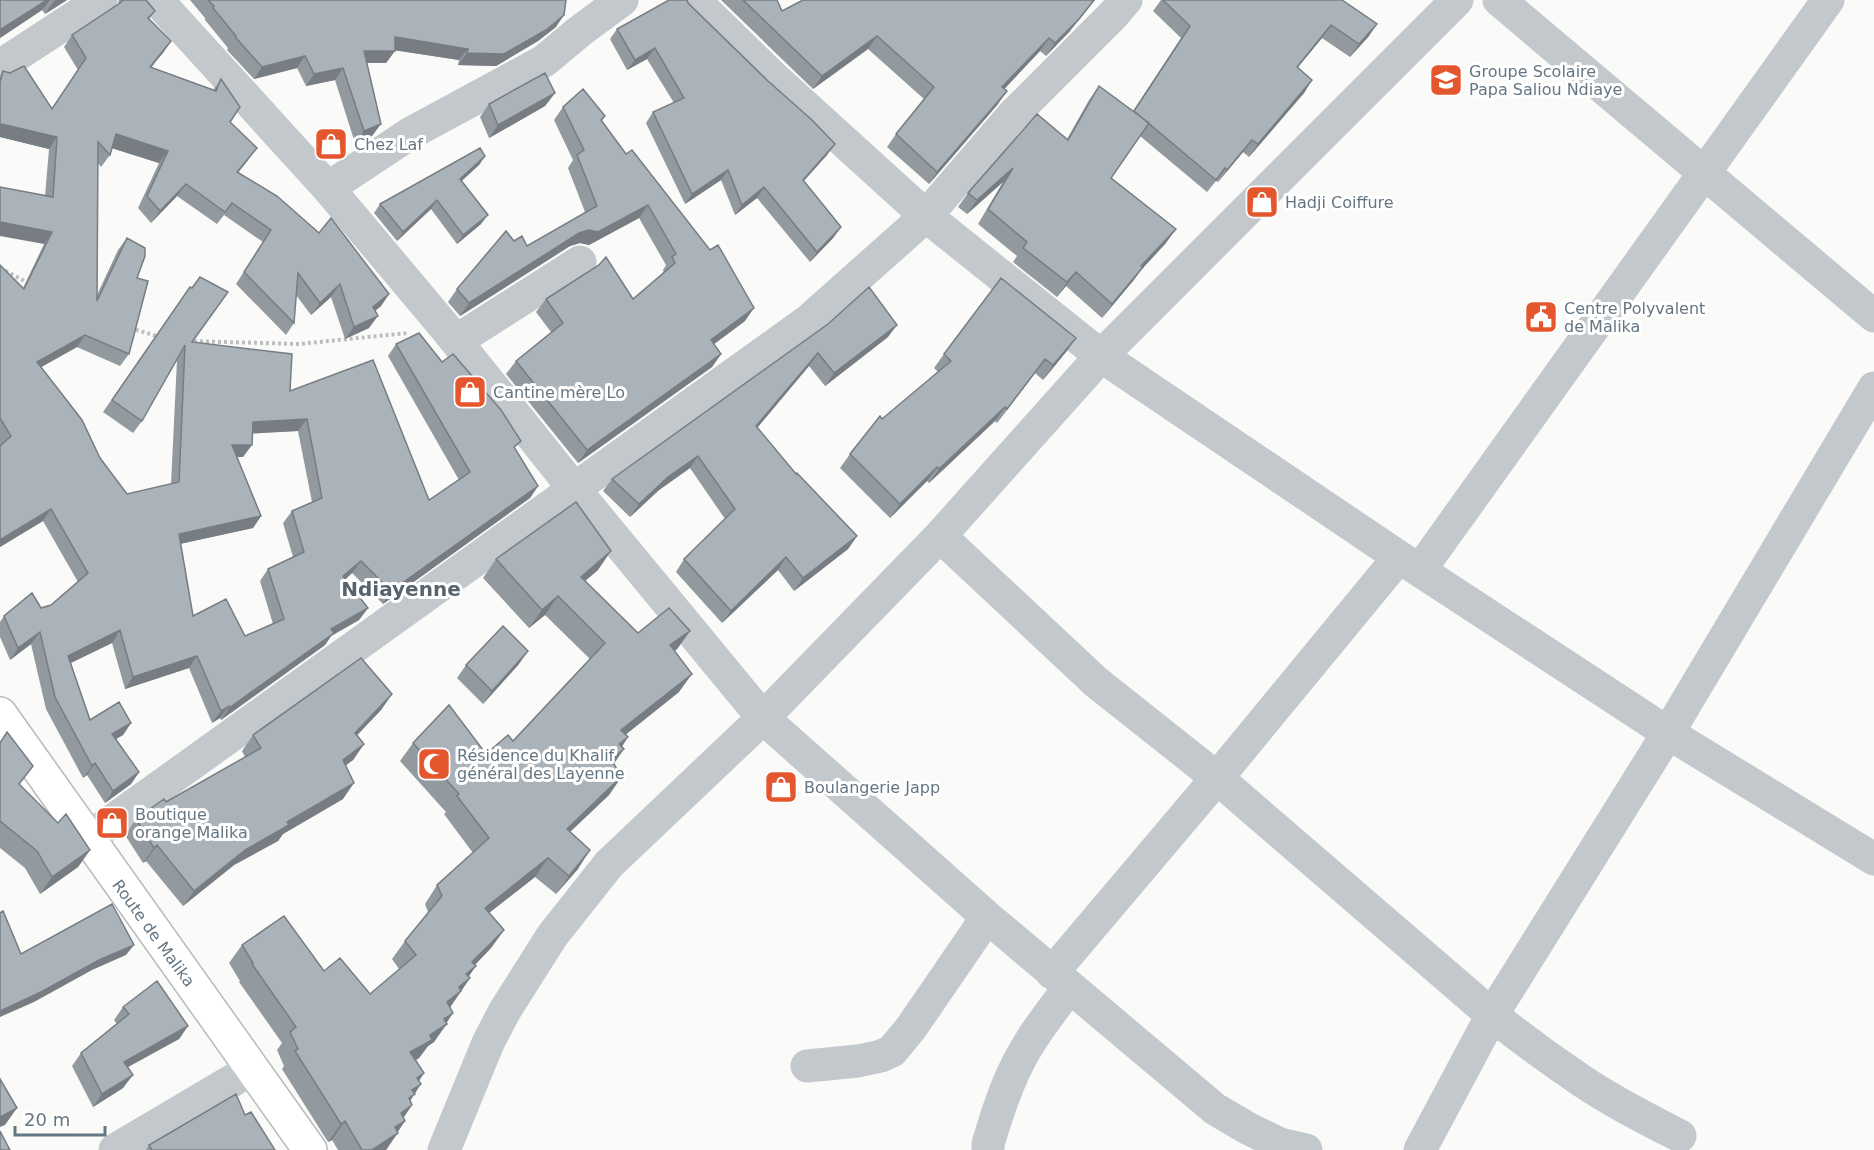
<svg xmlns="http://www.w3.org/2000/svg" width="1874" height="1150" font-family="'DejaVu Sans',sans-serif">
  <rect width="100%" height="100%" fill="#fafaf8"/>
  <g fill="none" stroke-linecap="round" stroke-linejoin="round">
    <defs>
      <path id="major" d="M0 714 310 1150"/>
    </defs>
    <use href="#major" stroke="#b5babe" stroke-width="36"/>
    <path stroke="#bbbfc2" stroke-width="4" stroke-dasharray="3 3" stroke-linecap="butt" d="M0 268 28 283
      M130 328 160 337
      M188 341 299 344 408 333"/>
    <path stroke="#c3c8cc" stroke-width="33" d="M157 0 328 188 448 331 575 490 763 718 987 917 1215 1109 1249 1129 1280 1144 1306 1150
      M694 0 774 78 926 216 1101 356 1399 557 1668 733 1874 859
      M1499 0 1874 316
      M0 66 101 0
      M328 188 411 133 544 61 580 31 622 0
      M456 341 580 262
      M940 536 1096 682 1217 778 1492 1015C1521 1038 1551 1060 1582 1081 1613 1102 1647 1119 1680 1136
      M1420 570 1828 0
      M87 839 808 321 926 216 1013 115 1114 14 1126 0
      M1052 973 1217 778 1399 557
      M807 1066 858 1061 881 1056 892 1051 911 1028 987 917
      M115 1150 252 1069
      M444 1150 488 1043 504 1012 552 936 609 864 763 718 940 536 1101 356 1457 0
      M988 1150V1144C996 1117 1004 1091 1017 1065 1031 1037 1050 1013 1069 988
      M1420 1150 1492 1015 1668 733 1874 388"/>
    <use href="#major" stroke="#fff" stroke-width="33"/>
  </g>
  <path fill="#929a9f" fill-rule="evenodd" d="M0 0H67L45 14 42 10 0 38Z
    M119 0H146L155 11 149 19 171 41 151 68 213 90 221 79 230 122 248 160 238 173 319 233 389 294 381 306 375 311 369 328 345 339 331 297 311 315 296 295 294 323 286 335 236 284 263 242 224 215 217 224 177 196 151 223 138 208 159 163 112 148 110 155 101 167 98 163 97 295 118 250 127 238 137 278 129 354 120 366 77 347 41 367 100 458 127 494 171 484 177 360 142 421 133 433 103 412 190 287 193 342 290 391 429 500 459 480 388 356 396 344 442 362 515 449 538 486 530 498 383 604 352 573 346 579 368 608 359 620 331 636 325 645 221 720 220 718 212 723 189 668 125 689 112 643 71 663 90 720 131 723 123 735 116 739 139 772 131 784 105 803 87 775 83 778 46 709 31 644 10 660 0 637V622L4 616 51 605 78 582 43 521 0 547V265L23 288 44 244 45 196 49 149 0 137V76L3 71 52 108 78 70 64 47 72 35 118 4ZM298 431 312 502 292 511 283 523 293 557 268 569 260 581 273 624 245 636 193 616 180 544 253 528 261 516 237 457H243L252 433Z
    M190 0H566L556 27 538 41 496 66 458 65 459 60 395 50 386 63H366L372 136 355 143 335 80 306 86 297 68 254 79 227 50 228 48 205 20V18Z
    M721 0H777L782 11 1070 31 1046 56 1040 51 1004 89 998 104 929 184 887 147 896 134 924 99 868 49 813 89Z
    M1161 0H1342L1369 36 1350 57 1322 38 1298 67 1312 80 1304 93 1249 157 1243 152 1218 182 1216 181 1207 192 1140 136 1111 178 1166 243 1141 270 1133 281 1102 318 1066 286 1057 297 1013 262 1017 256 978 224 1003 182 967 214 958 207 968 193 1067 139 1089 100 1099 86 1133 111 1181 38 1153 11Z
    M688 3 827 155 804 181 834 237 810 262 757 198 735 215 721 180 685 204 646 123 653 112 674 103 647 59 627 70 610 39 617 29Z
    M555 93 545 106 489 138 480 117 489 104Z
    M563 107 605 116 602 121 745 321 714 344 721 354 712 367 578 463 506 374 516 361 551 332 536 312 546 299H633L664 273 663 270 666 265 639 218 589 245 580 243 570 246 460 316 448 302 457 289 514 241 527 246 585 212 568 168 573 160 554 120Z
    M485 156 479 165 461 181 481 224 457 244 431 209 397 241 374 213 380 204Z
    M828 324 888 337 825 386 809 366 757 427 796 474 857 536 848 549 794 591 778 570 722 623 676 572 684 559 725 519 690 468 659 490 630 517 603 491 612 479Z
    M1076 338 1066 352 1043 380 1035 373 997 423 995 421 929 483 927 481 890 518 840 468 850 454 882 419 938 372 934 368 944 354Z
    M496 559 598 570 585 581 638 633 690 631 677 649 675 651 679 692 626 734 628 737 622 747 613 764 622 776 609 795 570 832 578 869 556 894 535 877 489 913 504 930 491 948 475 965 468 977 470 978 450 1007 453 1013 446 1023 447 1024 434 1042 428 1046 419 1058 416 1060 424 1073 419 1081 414 1094 410 1101 412 1105 403 1118 397 1132 398 1133 386 1150H338L332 1140 328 1142 282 1069 284 1066 277 1050 282 1043 239 982 240 981 229 963 242 945 324 971 370 994 399 969 392 959 405 941 428 912 425 904 437 885 473 853 444 814 446 812 400 761 413 743 486 754 513 741 590 659 545 615 529 628 483 578Z
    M519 664 483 704 457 678 466 665Z
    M392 694 381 710 357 735 364 744 353 760 345 766 343 799 283 834 278 841 234 865 183 906 146 861 143 863 125 835 136 819 245 757 242 751 253 735Z
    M7 732 20 785 58 823 90 850 78 867 40 894 25 868 0 848V742Z
    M123 1007 188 1026 179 1039 128 1067 123 1088 93 1107 72 1066 81 1053 117 1024 114 1020Z
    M245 1115 275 1150H146L149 1145Z"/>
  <path fill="#777d82" d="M47 0H50L42 10 0 38V30Z
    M56 0H67L45 14 54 1Z
    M1094 0H1095L1070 31 1046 56 1055 43Z
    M564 15 556 27 538 41 496 66 458 65 467 53Z
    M1377 24 1369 36 1350 57 1359 44Z
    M1331 25 1322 38 1288 79 1297 67Z
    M877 36 868 49 813 89 822 76Z
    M395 37 468 49 459 60 386 49Z
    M1049 38 1040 51 994 100 1002 87Z
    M171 41 163 53 141 79 150 67Z
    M655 48 647 59 627 70 635 60Z
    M364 51H395L386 63H355Z
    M305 56 297 68 254 79 262 67Z
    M343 68 335 80 306 86 314 74Z
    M1312 80 1304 93 1249 157 1258 144Z
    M1007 91 998 104 929 184 937 172Z
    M555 93 545 106 489 138 498 125Z
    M2 124 57 137 49 149 0 137V126Z
    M381 124 372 136 355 143 364 131Z
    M116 134 168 151 159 163 108 147Z
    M1252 140 1243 152 1218 182 1227 170Z
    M835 144 827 155 795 190 803 180Z
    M257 148 248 160 228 184 237 172Z
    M485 156 479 165 453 189 460 179Z
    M1013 168 1003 182 967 214 977 200Z
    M728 170 721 180 685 204 692 194Z
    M186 184 177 196 151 223 160 211Z
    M764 187 757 198 735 215 742 205Z
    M437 200 431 209 397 241 403 232Z
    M648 205 639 218 589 245 580 243 570 246 460 316 469 303 579 233Z
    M488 215 481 224 457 244 463 235Z
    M0 222 52 232 44 244 0 236Z
    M841 227 834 237 810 262 817 252Z
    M1176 229 1166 243 1141 270 1133 281 1102 318 1141 266Z
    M1076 272 1066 286 1057 297 1067 282Z
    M340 284 331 297 311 315 320 303Z
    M389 294 381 306 365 319 373 307Z
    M754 308 745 321 702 353 711 340Z
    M378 316 369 328 345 339 354 327Z
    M897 325 888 337 825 386 834 373Z
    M85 335 77 347 29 374 37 362Z
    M1076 338 1066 352 1043 380 1053 365Z
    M818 353 809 366 748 439 756 426Z
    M721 354 712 367 578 463 587 450Z
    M1045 359 1035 373 997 423 1007 409Z
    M1005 407 995 421 929 483 939 469Z
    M307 419 298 431 244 434 253 422Z
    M232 445H252L243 457H223Z
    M698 456 690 468 659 490 630 517 639 504 668 477Z
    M937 467 927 481 890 518 900 504Z
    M538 486 530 498 383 604 391 591Z
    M51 509 43 521 0 547V540Z
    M261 516 253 528 170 546 179 534Z
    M857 536 848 549 794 591 803 578Z
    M611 551 598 570 568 595 581 577Z
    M786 557 778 570 722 623 731 611Z
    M361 561 352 573 335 588 343 576Z
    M558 596 545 615 529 628 542 610Z
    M368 608 359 620 331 636 325 645 221 720 229 708 331 629Z
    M120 630 112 643 60 668 68 656Z
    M690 631 677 649 657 663 670 645Z
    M40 632 31 644 10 660 18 648Z
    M528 651 519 664 483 704 492 691Z
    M197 656 189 668 125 689 133 677Z
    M692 674 679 692 609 748 621 730Z
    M392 694 381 710 344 749 355 733Z
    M229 706 220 718 212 723 221 711Z
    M131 723 123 735 104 746 112 734Z
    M628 737 615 756 619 744Z
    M364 744 353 760 331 776 343 760Z
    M624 749 611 768V760Z
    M95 763 87 775 83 778 92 766Z
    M139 772 131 784 105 803 113 791Z
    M622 776 609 795 554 847 567 829Z
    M354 783 343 799 283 834 278 841 234 865 183 906 194 891 245 850 287 822Z
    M157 845 146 861 143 863 154 848Z
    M90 850 78 867 40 894 52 877Z
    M590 850 578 869 556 894 569 876Z
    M548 858 535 877 472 926 485 908Z
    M504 930 491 948 466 974 476 966 465 982 470 978 449 1009 447 1002 472 962Z
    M134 945 126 955 92 970 34 1002 0 1017V1011L99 960Z
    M453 1013 434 1042 428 1046 419 1058 397 1071 410 1052 430 1035 444 1019Z
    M188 1026 179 1039 115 1074 124 1062Z
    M424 1073 414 1088 421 1084 403 1112 412 1105 400 1123V1114L417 1078Z
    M133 1075 123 1088 93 1107 102 1094Z
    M17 1108 5 1125 0 1127V1117Z
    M345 1121 332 1140 328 1142 341 1124Z
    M405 1121 386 1150H372L395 1127Z"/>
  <path fill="#aab3b9" stroke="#777d82" stroke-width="1.5" fill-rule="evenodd" d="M0 0H47L0 30Z
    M123 0H146L155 11 148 18 171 41 150 67 216 91 221 79 240 107 230 122 257 148 237 172 277 196 319 233 331 218 389 294 373 307 378 316 354 327 340 284 320 303 298 273 294 323 244 272 271 230 232 203 225 212 186 184 160 211 147 196 168 151 116 134 110 155 98 142 97 301 127 238 145 248V256L137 278 148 281 129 354 85 335 37 362 82 420 100 458 127 494 179 482 185 345 142 421 112 400 190 287 192 288 200 277 228 292 192 342 292 354 290 391 373 360 429 500 470 472 396 344 419 333 442 362 453 354 472 376 480 390 482 388 501 410 521 441 514 447 538 486 391 591 361 561 343 576 368 608 331 629 334 633 229 708V706L221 711 197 656 133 677 120 630 68 656 90 720 119 702 131 723 112 734 139 772 113 791 95 763 92 766 55 697 40 632 18 648 4 616 32 593 41 608 51 605 88 573 51 509 0 540V446L11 436 0 418V265L24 289 52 232 0 222V187L53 197 57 137 2 124 0 127V82L3 71 10 73 24 66 52 109 86 58 72 35 120 3ZM307 419 322 498 292 511 304 552 268 569 284 619 245 636 226 599 193 616 179 534 261 516 232 445H252L253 422Z
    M208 0H566L564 15 546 30 504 54 467 53 468 49 395 37V51H364L381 124 364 131 343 68 314 74 305 56 262 67 236 38V36L213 8 214 6Z
    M669 0H687L688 3 768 81 812 120 835 144 803 180 841 227 817 252 764 187 742 205 728 170 692 194 653 112 684 98 655 48 635 60 617 29Z
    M743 0H777L782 11 803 0H1094L1079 19 1055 43 1049 38 1002 87 1007 91 937 172 896 134 934 87 877 36 822 76Z
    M1163 0H1342L1377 24 1359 44 1331 25 1297 67 1312 80 1258 144 1252 140 1227 170 1225 168 1216 180 1134 111 1190 26Z
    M545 73 555 93 498 125 489 104Z
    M1099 86 1149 123 1111 178 1176 229 1141 266 1143 267 1112 304 1076 272 1067 282 1023 248 1027 242 988 209 1013 168 977 200 968 193 1037 114 1068 140Z
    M583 89 605 116 601 120 626 154 632 150 710 250 718 245 754 308 711 340 721 354 587 450 516 361 563 323 546 299 599 265 606 257 633 299 675 263 672 257 676 254 648 205 598 232 589 230 579 233 469 303 457 289 506 231 514 241 522 236 527 246 597 206 577 155 584 150 563 107Z
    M480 148 485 156 460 179 488 215 463 235 437 200 403 232 380 204Z
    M1001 278 1076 338 1053 365 1045 359 1007 409 1005 407 939 469 937 467 900 504 850 454 880 416 882 419 951 361 944 354Z
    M869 287 897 325 834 373 818 353 756 426 796 474 797 473 857 536 803 578 786 557 731 611 684 559 735 509 698 456 668 477 639 504 612 479 828 324Z
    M576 502 611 551 581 577 638 633 669 608 690 631 670 645 692 674 621 730 628 737 619 744 624 749 611 760 622 776 567 829 590 850 569 876 548 858 485 908 504 930 472 962 476 966 466 974 470 978 459 987 461 991 447 1002 453 1013 444 1019 447 1024 430 1035 432 1040 410 1052 424 1073 417 1078 421 1084 412 1090 415 1094 409 1098 412 1105 401 1113 405 1121 395 1127 398 1133 372 1150H362L345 1121 341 1124 295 1051 298 1049 290 1032 296 1027 252 964 253 963 242 945 284 916 324 971 340 958 370 994 416 955 405 941 442 896 437 885 489 838 457 796 459 794 413 743 449 705 486 754 508 735 513 741 605 643 558 596 542 610 496 559Z
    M503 626 528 651 492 691 466 665Z
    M361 658 392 694 355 733 364 744 343 760 354 783 287 822 289 825 245 850 194 891 157 845 154 848 136 819 164 799 166 802 261 748 253 735Z
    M7 732 33 766 19 784 58 823 66 814 90 850 52 877 37 851 0 821V743Z
    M112 904 134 945 99 960 41 992 0 1011V913L3 911 21 954Z
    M157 981 188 1026 124 1062 133 1075 102 1094 81 1053 129 1014 123 1007Z
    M0 1079 17 1108 0 1117Z
    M236 1094 245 1115 251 1112 275 1150H152L149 1145Z
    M0 1131 10 1150H0Z"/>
  <defs>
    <symbol id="school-square" viewBox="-11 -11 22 22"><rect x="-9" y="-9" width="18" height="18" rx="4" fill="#e4572e" stroke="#fff"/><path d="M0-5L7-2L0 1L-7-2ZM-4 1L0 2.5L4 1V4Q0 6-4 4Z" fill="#fff"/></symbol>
    <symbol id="shop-square" viewBox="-11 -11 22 22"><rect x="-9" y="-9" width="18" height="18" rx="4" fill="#e4572e" stroke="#fff"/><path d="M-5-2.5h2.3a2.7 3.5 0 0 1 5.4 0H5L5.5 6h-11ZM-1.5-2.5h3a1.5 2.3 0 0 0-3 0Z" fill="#fff"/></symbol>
    <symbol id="civic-square" viewBox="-11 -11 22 22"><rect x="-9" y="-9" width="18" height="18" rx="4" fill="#e4572e" stroke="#fff"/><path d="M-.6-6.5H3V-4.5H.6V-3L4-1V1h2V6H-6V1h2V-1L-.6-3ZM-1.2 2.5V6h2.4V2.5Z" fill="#fff"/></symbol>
    <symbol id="mosque-square" viewBox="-11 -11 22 22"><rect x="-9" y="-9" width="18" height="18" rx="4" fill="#e4572e" stroke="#fff"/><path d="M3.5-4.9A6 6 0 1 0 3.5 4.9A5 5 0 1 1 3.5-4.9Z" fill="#fff"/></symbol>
  </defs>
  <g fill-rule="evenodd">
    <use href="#school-square" x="1427" y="61" width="38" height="38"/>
    <use href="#shop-square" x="312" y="125" width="38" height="38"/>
    <use href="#shop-square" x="1243" y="183" width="38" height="38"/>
    <use href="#civic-square" x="1522" y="298" width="38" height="38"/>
    <use href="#shop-square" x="451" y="373" width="38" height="38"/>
    <use href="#mosque-square" x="415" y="745" width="38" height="38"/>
    <use href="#shop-square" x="762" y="768" width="38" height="38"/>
    <use href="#shop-square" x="93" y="804" width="38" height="38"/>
  </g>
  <g text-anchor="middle" stroke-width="6" stroke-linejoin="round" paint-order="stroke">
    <g font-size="16" fill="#657683" stroke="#fff" text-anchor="start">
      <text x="1469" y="77">Groupe Scolaire<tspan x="1469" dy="18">Papa Saliou Ndiaye</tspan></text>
      <text x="354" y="150">Chez Laf</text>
      <text x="1285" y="208">Hadji Coiffure</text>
      <text x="1564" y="314">Centre Polyvalent<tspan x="1564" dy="18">de Malika</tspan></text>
      <text x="493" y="398">Cantine mère Lo</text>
      <text x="457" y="761">Résidence du Khalif<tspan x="457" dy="18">général des Layenne</tspan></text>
      <text x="804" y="793">Boulangerie Japp</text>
      <text x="135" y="820">Boutique<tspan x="135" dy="18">orange Malika</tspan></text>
    </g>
    <g font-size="16" fill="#657683" stroke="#fff">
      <text transform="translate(154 933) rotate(54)" y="6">Route de Malika</text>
    </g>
    <g font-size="20" font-weight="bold" fill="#57646e" stroke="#fff">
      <text x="401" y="596">Ndiayenne</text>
    </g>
  </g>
  <path d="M15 1126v9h90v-9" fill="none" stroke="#657683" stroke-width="3"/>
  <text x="24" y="1126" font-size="18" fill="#657683" stroke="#ffffff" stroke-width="4.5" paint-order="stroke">20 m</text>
</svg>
